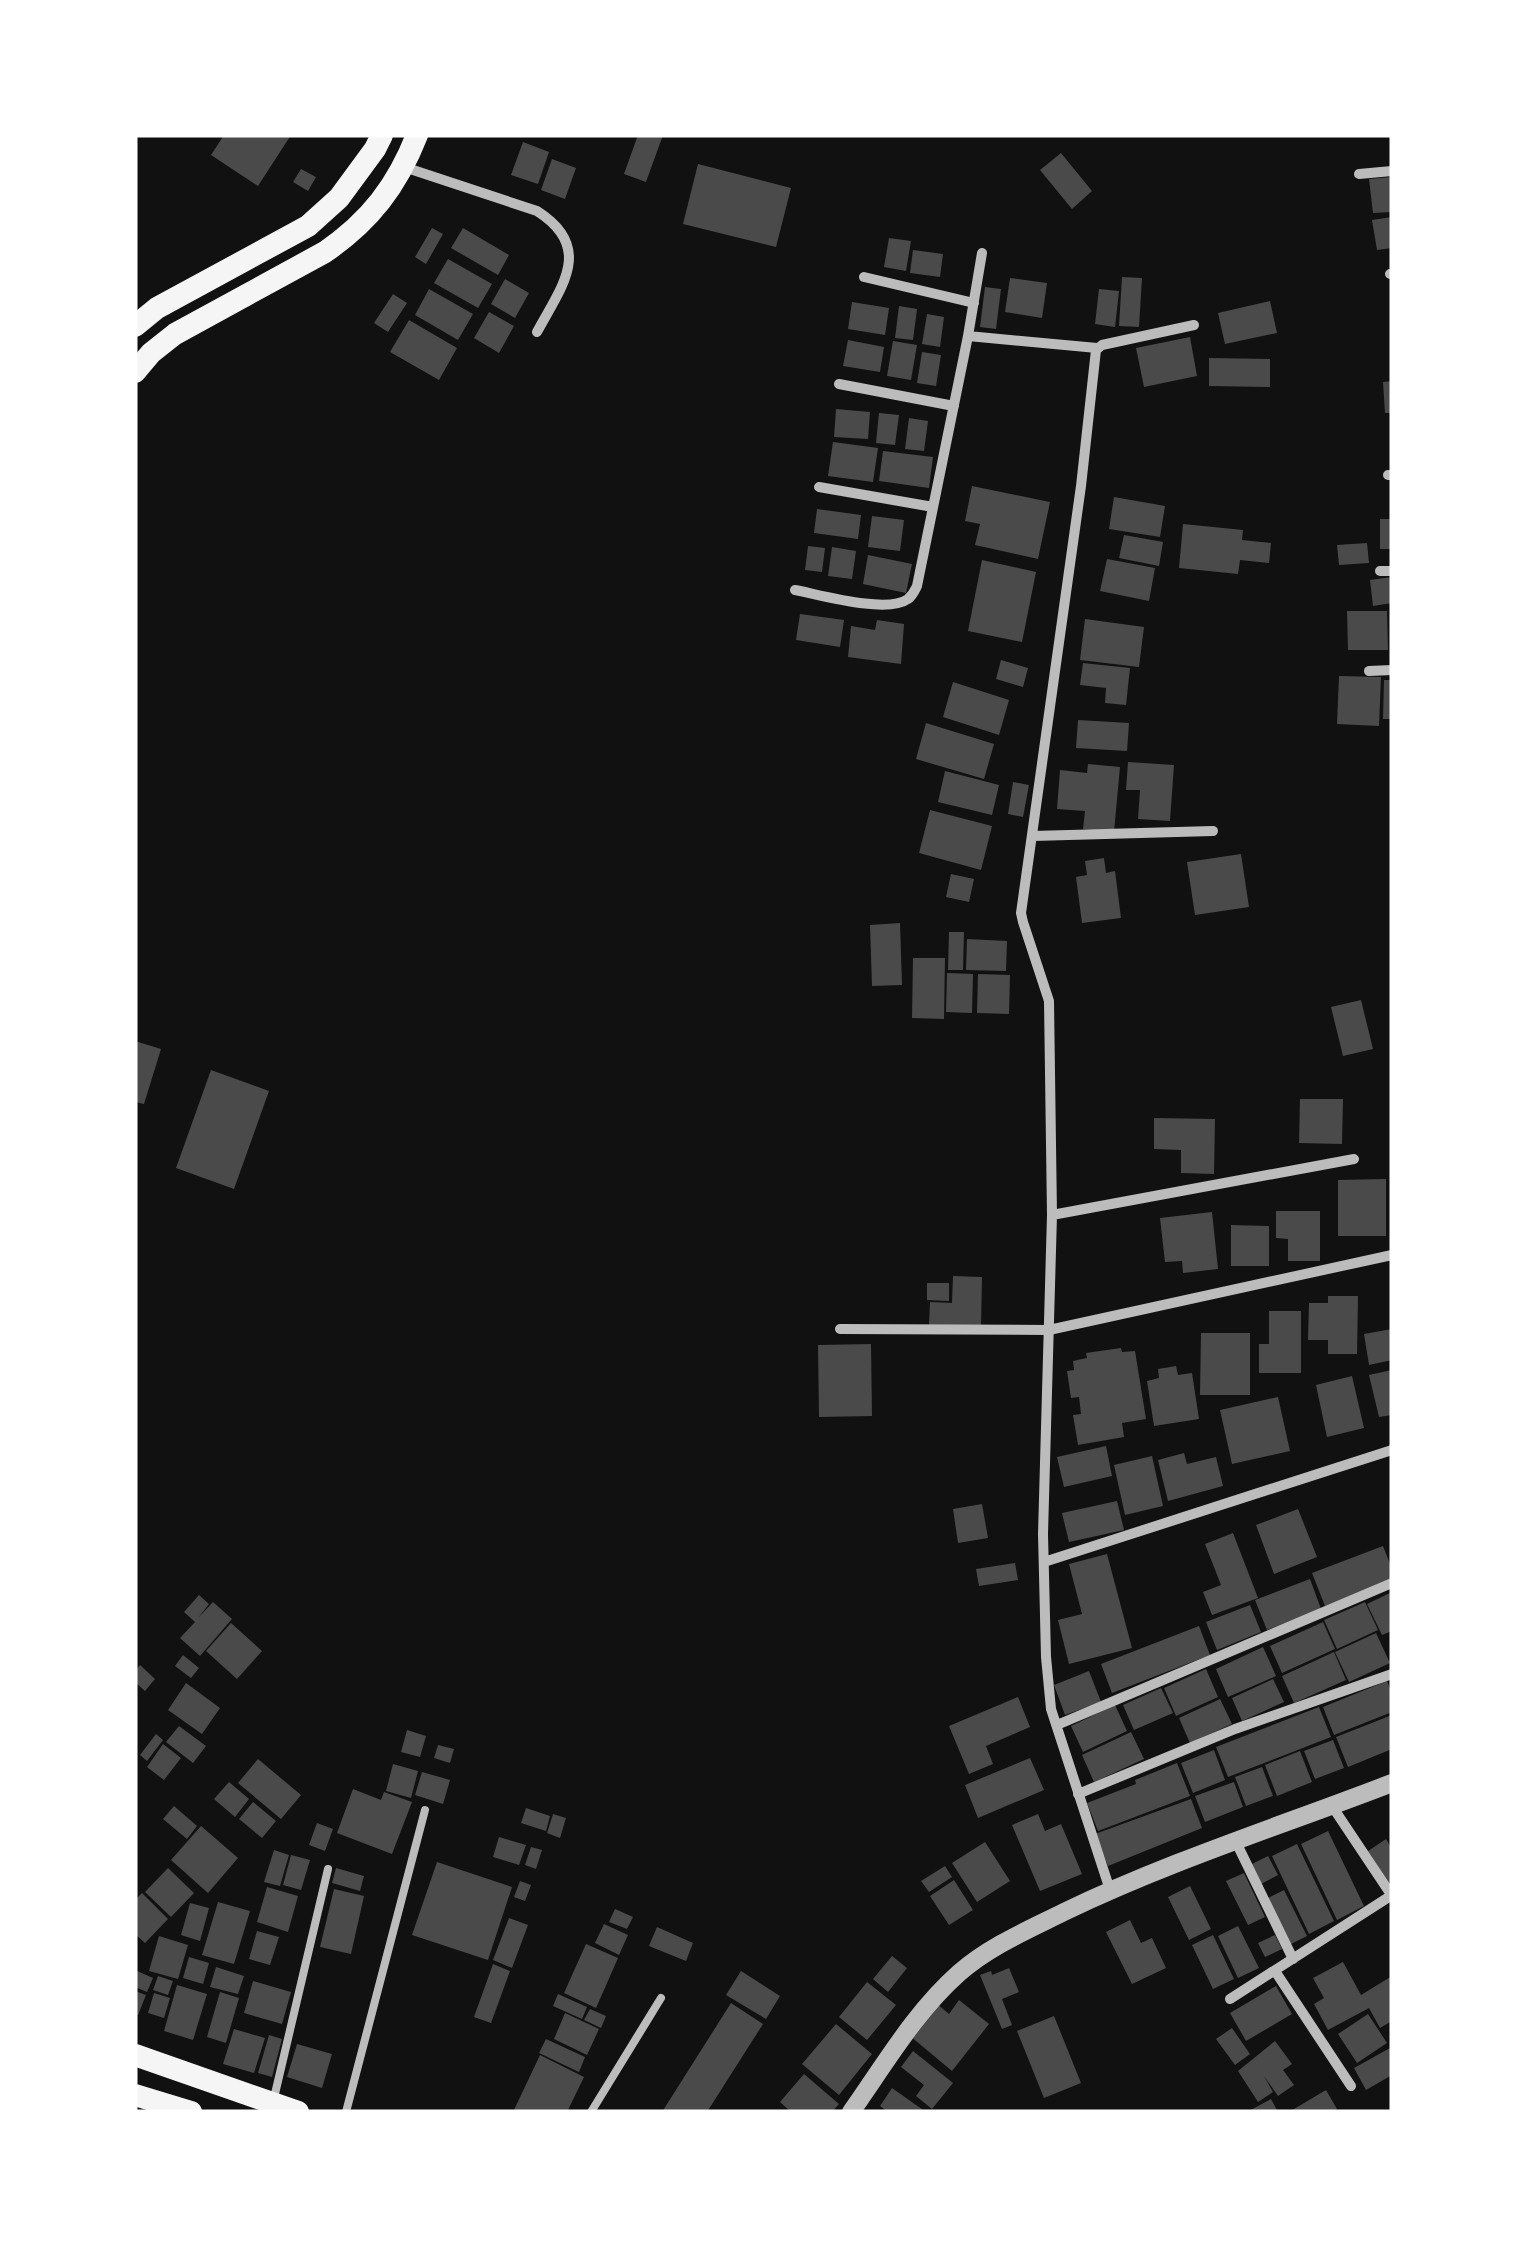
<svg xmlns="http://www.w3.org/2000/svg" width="1527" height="2247" font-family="Mulish,sans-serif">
  <rect width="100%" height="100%" fill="#111"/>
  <path fill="#4a4a4a" d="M224 135H291L258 186 211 155Z
    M638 135H663L646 182 624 174Z
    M523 142 549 152 538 184 511 175Z
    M1061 153 1092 191 1072 209 1040 170Z
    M552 159 576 168 565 199 541 190Z
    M698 164 791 188 776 247 683 224Z
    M301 169 316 177 308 191 293 182Z
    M1392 177V212L1373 213 1369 179Z
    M1392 217V248L1377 250 1372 220Z
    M432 228 443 234 426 264 415 257Z
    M463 228 509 255 498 275 451 248Z
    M889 238 911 241 906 271 884 267Z
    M913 250 943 254 940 277 910 273Z
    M448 259 492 284 478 308 434 283Z
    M1122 277 1142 278 1139 327 1119 326Z
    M1010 278 1047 283 1042 318 1005 312Z
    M505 279 529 293 515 318 491 304Z
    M985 287 1001 289 996 329 980 327Z
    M429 289 473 314 458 340 415 315Z
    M1099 289 1119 291 1115 327 1095 324Z
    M393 294 407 303 388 332 374 323Z
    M1270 301 1277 333 1225 344 1218 313Z
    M852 302 889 308 885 335 848 329Z
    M899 306 917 309 913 340 895 338Z
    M489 312 514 326 499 353 474 338Z
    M927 314 944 317 940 347 922 344Z
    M409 320 457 348 439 380 390 352Z
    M1190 337 1197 376 1144 387 1136 348Z
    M848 340 884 347 880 372 843 366Z
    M893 341 917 345 911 380 887 376Z
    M922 352 941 355 936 386 917 383Z
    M1209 358 1270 359V387L1209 386Z
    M1392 381V413H1385L1383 382Z
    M836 409 870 412 868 439 834 437Z
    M879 413 899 415 895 445 876 443Z
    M909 418 928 421 924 451 905 449Z
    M833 442 878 448 873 482 828 476Z
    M883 451 933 457 929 488 879 481Z
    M972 486 1050 502 1038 559 975 545 980 524 965 521Z
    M1114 497 1165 506 1160 537 1109 529Z
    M817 509 861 515 858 539 814 533Z
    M872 516 904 520 900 551 868 547Z
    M1380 519H1392V549H1380Z
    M1183 524 1243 530 1242 540 1271 543 1269 563 1240 560 1238 574 1179 568Z
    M1124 535 1163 542 1159 566 1119 558Z
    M1367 543 1369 563 1339 565 1337 545Z
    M808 546 825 548 822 572 805 570Z
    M832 547 856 551 852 579 828 576Z
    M868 555 912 564 906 593 863 584Z
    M1107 559 1155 568 1149 601 1100 591Z
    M982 560 1036 572 1022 642 968 631Z
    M1392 577V603L1373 606 1370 580Z
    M1347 611H1387L1388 650H1348Z
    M800 614 844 620 840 647 796 640Z
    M1085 619 1144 627 1139 667 1080 660Z
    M877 620 904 624 901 664 848 657 851 626 875 630Z
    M1001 660 1028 668 1023 687 996 679Z
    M1083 663 1130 668 1126 705 1105 703 1106 688 1080 685Z
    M1339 676 1381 677 1379 726 1337 724Z
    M1384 680H1392V719H1383Z
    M953 682 1009 700 999 735 943 717Z
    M1078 720 1129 723 1127 751 1076 748Z
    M926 723 994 744 984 779 916 759Z
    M1128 762 1174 765 1170 821 1138 819 1140 790H1126Z
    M1088 764 1120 767 1114 832 1083 829 1085 811 1057 809 1060 770 1087 773Z
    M945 771 999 785 992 815 938 802Z
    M1013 782 1029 785 1023 817 1008 814Z
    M930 810 992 826 981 870 919 853Z
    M1241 854 1249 907 1195 915 1187 862Z
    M1104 858 1106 873 1115 871 1121 918 1082 923 1076 877 1087 875 1085 861Z
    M951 874 974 879 969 902 946 897Z
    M900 923 902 985 872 986 870 925Z
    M949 932H964L963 970H948Z
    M967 939 1007 941 1006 971 966 970Z
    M913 958H945L944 1019 912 1018Z
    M947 973 973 974 972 1013 946 1012Z
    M978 974 1010 975 1009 1014 977 1013Z
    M1361 1000 1373 1049 1343 1056 1331 1007Z
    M135 1041 161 1049 144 1104 135 1102Z
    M211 1070 269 1091 234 1189 176 1168Z
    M1300 1099H1343L1342 1144 1299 1143Z
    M1154 1118 1215 1119 1214 1174 1181 1173V1150L1154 1149Z
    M1386 1179V1236H1338V1180Z
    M1276 1211H1320V1261H1288V1239L1276 1238Z
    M1212 1212 1218 1269 1183 1273 1182 1261 1165 1262 1160 1218Z
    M1231 1225 1269 1226V1266H1231Z
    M953 1276 982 1277 981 1327 929 1325 930 1302 952 1303Z
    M927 1283H949V1301L927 1300Z
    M1328 1296H1358L1357 1354H1328V1340H1308L1309 1303H1328Z
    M1269 1311H1301V1373H1259V1344H1269Z
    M1392 1329V1360L1369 1365 1364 1334Z
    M1201 1333H1250V1395H1200Z
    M871 1344 872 1416 819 1417 818 1345Z
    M1121 1348 1122 1352 1135 1351 1146 1419 1122 1423 1124 1437 1078 1445 1073 1415 1081 1414 1079 1397 1071 1398 1067 1371 1074 1370 1073 1361 1087 1358 1086 1353Z
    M1176 1366 1178 1375 1192 1373 1199 1419 1154 1426 1147 1381 1159 1378 1158 1369Z
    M1392 1370V1415L1379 1417 1369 1375Z
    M1352 1376 1364 1428 1327 1437 1316 1385Z
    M1278 1397 1290 1451 1232 1464 1220 1410Z
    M1106 1446 1112 1476 1064 1487 1057 1457Z
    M1184 1453 1187 1464 1216 1457 1223 1486 1168 1501 1158 1460Z
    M1152 1456 1163 1506 1125 1515 1114 1465Z
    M1117 1501 1124 1530 1069 1542 1062 1513Z
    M982 1504 988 1538 958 1543 953 1509Z
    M1298 1509 1317 1557 1274 1574 1256 1525Z
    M1233 1533 1258 1598 1212 1615 1203 1592 1221 1585 1205 1544Z
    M1383 1546 1392 1569V1580L1325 1606 1312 1573Z
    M1107 1554 1132 1648 1069 1664 1058 1620 1082 1614 1069 1564Z
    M1015 1563 1018 1580 979 1586 976 1569Z
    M1310 1579 1321 1609 1267 1630 1255 1600Z
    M1392 1592V1631L1382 1635 1367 1604Z
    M199 1595 209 1604 198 1618 213 1602 232 1619 200 1656 180 1638 195 1622 184 1612Z
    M1365 1602 1378 1630 1337 1649 1324 1620Z
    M1250 1605 1261 1632 1217 1650 1206 1622Z
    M1323 1622 1335 1649 1282 1673 1270 1646Z
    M231 1623 262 1651 237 1679 206 1651Z
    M1199 1626 1210 1655 1112 1693 1101 1664Z
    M1376 1633 1390 1663 1349 1682 1335 1652Z
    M1263 1647 1276 1676 1228 1697 1216 1669Z
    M1334 1652 1346 1680 1294 1703 1282 1676Z
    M183 1655 199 1668 191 1678 175 1666Z
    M140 1665 155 1679 145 1691 135 1682V1671Z
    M1206 1669 1218 1697 1176 1716 1164 1688Z
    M1089 1671 1101 1702 1065 1715 1054 1685Z
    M1273 1679 1284 1702 1242 1721 1232 1698Z
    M1387 1681 1392 1693V1712L1334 1735 1323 1707Z
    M186 1683 220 1708 202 1734 168 1710Z
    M1161 1688 1173 1713 1134 1730 1123 1705Z
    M1018 1697 1030 1727 986 1746 993 1764 969 1774 949 1726Z
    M1220 1699 1232 1724 1190 1743 1179 1718Z
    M1115 1705 1127 1731 1083 1752 1071 1726Z
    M1319 1707 1331 1737 1228 1777 1216 1747Z
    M1392 1715V1749L1348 1767 1336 1737Z
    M179 1726 206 1746 193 1763 166 1742Z
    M407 1730 426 1736 420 1757 401 1752Z
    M1131 1732 1144 1759 1094 1782 1082 1755Z
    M156 1734 163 1740 147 1761 140 1755Z
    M1333 1740 1344 1768 1315 1779 1304 1751Z
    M163 1744 181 1758 164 1780 147 1767Z
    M438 1745 454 1749 450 1763 434 1758Z
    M1214 1750 1225 1780 1193 1793 1181 1763Z
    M1300 1751 1312 1782 1277 1796 1265 1765Z
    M1030 1758 1044 1790 978 1818 965 1785Z
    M258 1759 301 1795 281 1819 238 1783Z
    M1177 1763 1190 1796 1098 1831 1087 1803 1136 1784 1135 1780Z
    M393 1764 418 1771 411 1798 386 1791Z
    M1262 1767 1273 1796 1246 1806 1235 1777Z
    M422 1772 450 1780 443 1804 415 1795Z
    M229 1782 249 1799 235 1817 214 1799Z
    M1234 1782 1243 1807 1205 1822 1195 1796Z
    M353 1789 381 1800 384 1792 412 1802 392 1854 337 1833Z
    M1191 1799 1202 1828 1108 1866 1095 1834Z
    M253 1802 276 1821 262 1838 239 1819Z
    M174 1806 197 1826 187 1839 163 1819Z
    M526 1808 550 1816 546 1831 521 1823Z
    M553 1814 566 1818 560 1838 547 1833Z
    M1038 1814 1045 1831 1061 1824 1082 1874 1040 1891 1012 1825Z
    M317 1823 333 1829 325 1851 309 1845Z
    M201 1826 238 1858 208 1893 171 1860Z
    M1328 1831 1364 1906 1337 1920 1301 1844Z
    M499 1837 526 1845 519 1865 493 1857Z
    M1386 1839 1392 1849V1889L1368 1851Z
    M985 1842 1010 1881 977 1902 952 1863Z
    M1297 1844 1334 1921 1309 1934 1272 1856Z
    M531 1847 542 1850 536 1869 525 1865Z
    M274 1850 289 1855 280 1886 264 1882Z
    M291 1855 310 1860 301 1890 283 1885Z
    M1268 1856 1278 1875 1261 1884 1252 1864Z
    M437 1862 512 1887 488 1960 412 1935Z
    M945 1866 952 1877 929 1892 921 1881Z
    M168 1868 194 1893 171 1917 145 1892Z
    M336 1868 364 1876 360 1891 332 1883Z
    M1244 1873 1265 1917 1248 1925 1226 1881Z
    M954 1880 973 1910 949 1925 930 1896Z
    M520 1881 531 1885 525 1901 514 1897Z
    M1190 1886 1211 1929 1189 1940 1168 1897Z
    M267 1887 298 1896 288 1932 257 1922Z
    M334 1889 364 1896 351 1954 320 1947Z
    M1284 1890 1307 1936 1287 1946 1264 1900Z
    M142 1893 168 1919 145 1943 135 1934V1900Z
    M218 1902 250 1911 234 1964 202 1955Z
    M190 1903 209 1908 200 1941 181 1935Z
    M615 1909 633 1917 627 1929 609 1922Z
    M509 1918 528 1925 512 1968 493 1960Z
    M1130 1920 1141 1943 1152 1938 1166 1968 1132 1984 1106 1932Z
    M604 1924 628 1935 619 1955 595 1943Z
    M1238 1926 1259 1968 1238 1978 1218 1936Z
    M657 1927 693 1943 686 1961 649 1946Z
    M257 1931 279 1937 270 1965 249 1959Z
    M1213 1935 1234 1979 1213 1989 1192 1945Z
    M1275 1935 1282 1949 1265 1957 1258 1943Z
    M159 1936 188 1945 178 1979 149 1971Z
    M586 1944 618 1958 596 2008 564 1993Z
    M892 1956 907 1968 888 1992 873 1979Z
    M189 1957 209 1963 203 1984 183 1978Z
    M1343 1962 1361 1995 1392 1976V2021L1380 2028 1369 2008 1328 2030 1314 2004 1324 1998 1313 1978Z
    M493 1964 510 1971 491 2023 474 2017Z
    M216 1967 244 1976 238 1994 210 1987Z
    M1009 1968 1019 1992 1002 1999 1012 2025 1002 2029 980 1975 991 1971 992 1975Z
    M135 1970 153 1978 147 1992 135 1987Z
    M741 1971 780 1996 766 2019 726 1995Z
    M158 1976 173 1981 168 1995 153 1990Z
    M253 1981 291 1992 282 2024 244 2013Z
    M867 1982 896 2005 867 2040 839 2017Z
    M177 1985 207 1994 193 2040 164 2031Z
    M1276 1986 1292 2014 1246 2041 1230 2013Z
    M135 1991 146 1995 138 2015 135 2014Z
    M220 1992 239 1998 226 2043 207 2037Z
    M154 1993 170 1998 164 2018 148 2013Z
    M558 1994 587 2007 582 2019 553 2006Z
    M959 2000 989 2024 952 2071 910 2036 936 2003 949 2014Z
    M731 2003 763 2024 707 2112H662Z
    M590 2009 606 2016 601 2028 584 2020Z
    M565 2013 599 2029 587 2055 554 2039Z
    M1368 2014 1387 2043 1357 2063 1338 2034Z
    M1054 2016 1081 2083 1044 2098 1017 2031Z
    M836 2024 872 2054 839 2095 802 2064Z
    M1232 2028 1250 2054 1235 2065 1216 2039Z
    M234 2029 265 2038 254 2073 223 2064Z
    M269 2035 282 2039 272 2077 258 2073Z
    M546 2039 585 2057 579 2072 539 2053Z
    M1275 2041 1292 2064 1283 2070 1294 2085 1278 2096 1264 2076 1273 2092 1258 2102 1238 2071Z
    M297 2044 332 2054 322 2088 287 2077Z
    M1390 2048 1392 2051V2075L1366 2090 1354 2068Z
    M913 2051 953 2083 932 2109 916 2096 924 2085 901 2067Z
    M540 2055 584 2077 567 2112H513Z
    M804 2074 839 2104 832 2112H791L780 2102Z
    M892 2088 926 2112H888L880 2106Z
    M1326 2090 1337 2109 1332 2112H1289Z
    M1271 2099 1278 2112H1247Z"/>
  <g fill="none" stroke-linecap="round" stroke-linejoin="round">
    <path stroke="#bcbcbc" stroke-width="8" d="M274 2098 328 1869
      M346 2112 425 1810
      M591 2112 661 1998"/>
    <path stroke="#bcbcbc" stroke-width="10" d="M404 167 537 211C595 248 561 287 537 332
      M1359 174 1392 171
      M1390 274H1392
      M864 277 974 303
      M968 336 982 253
      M839 384 954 406
      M1388 475H1392
      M819 487 933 507
      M1380 571H1392
      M795 590C821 595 887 614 908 599 913 595 914 592 917 586L968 336 1097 348
      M1369 671 1392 670
      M1033 836 1213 831
      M1052 1215 1354 1159
      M840 1329 1049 1330 1392 1255
      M1044 1562 1392 1450
      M1057 1725 1392 1583
      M1078 1794 1235 1729 1392 1674
      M1332 1806 1392 1896
      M1236 1842 1293 1959
      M1110 1890 1051 1709 1046 1657 1043 1534 1052 1215 1049 1001 1023 922 1021 913 1081 486 1096 350 1102 345 1194 325
      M1275 1971 1351 2086
      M1230 1999 1392 1895"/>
    <path stroke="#bcbcbc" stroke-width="18" d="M851 2112C885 2064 915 2012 959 1973 990 1946 1028 1930 1064 1912 1170 1861 1283 1825 1392 1783"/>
    <path stroke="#f5f5f5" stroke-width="22" d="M135 2055 298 2112
      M135 2095 191 2112"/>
    <path stroke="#f5f5f5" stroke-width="22" d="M135 326 157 308 308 226 339 198 375 149 382 135
      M135 372 151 353 175 334 325 252C370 221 397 186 417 135"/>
  </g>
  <rect width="1527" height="2247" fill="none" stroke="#ffffff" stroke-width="275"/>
</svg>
